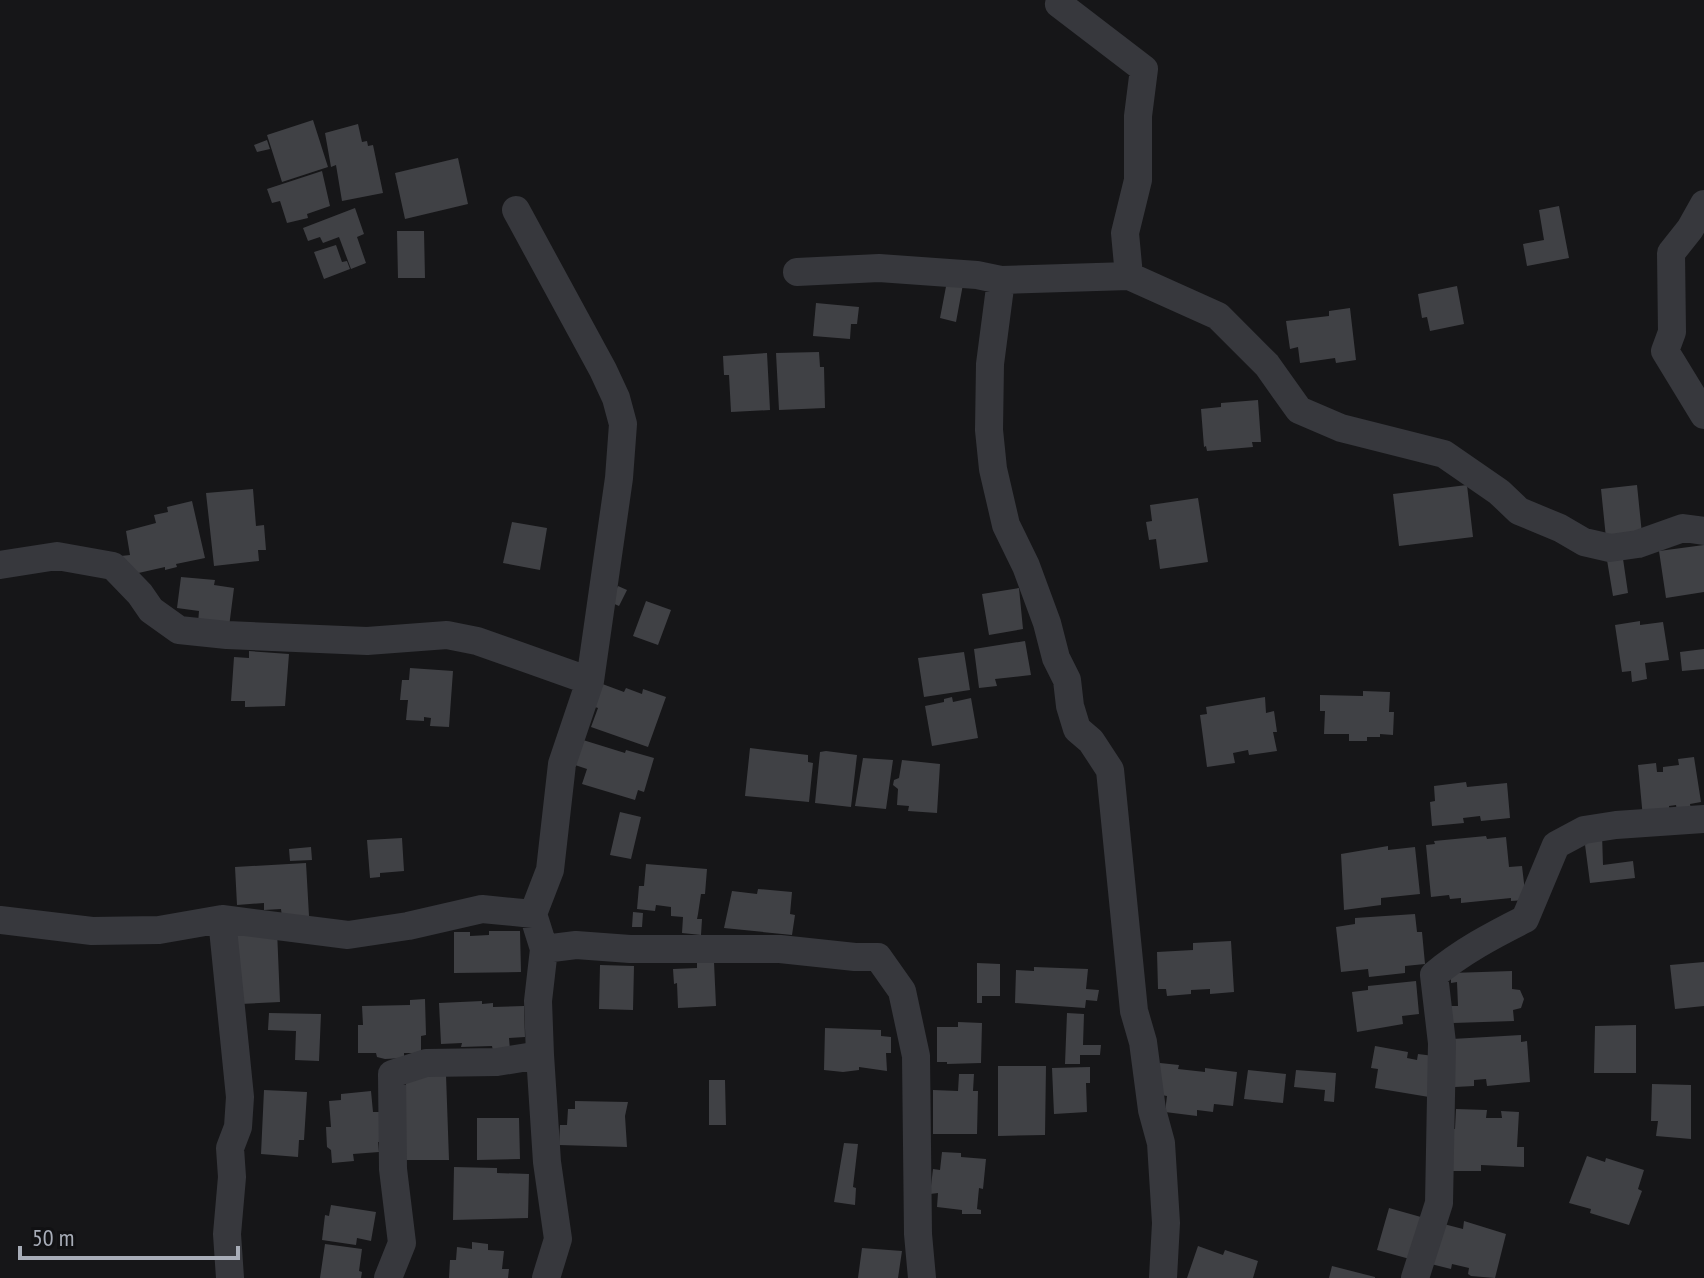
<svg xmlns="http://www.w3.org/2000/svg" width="1704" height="1278" font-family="'PT Sans Narrow',sans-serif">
  <rect width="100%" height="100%" fill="#161618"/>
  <path fill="#404145" d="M313 120 328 167 282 182 267 135Z
    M358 124 362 142 367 141 368 146 373 145 383 193 342 201 336 165 331 167 325 133Z
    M267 140 270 149 257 152 254 145Z
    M458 158 468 204 405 219 395 173Z
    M322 171 330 206 307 214 308 218 287 223 280 201 272 203 267 189Z
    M1559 206 1569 258 1527 266 1523 244 1544 240 1539 210Z
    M355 208 364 234 357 237 366 263 351 269 339 237 323 243 320 237 308 241 303 228Z
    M397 231H424L425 278H398Z
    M336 245 342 262 347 261 350 269 324 279 314 252Z
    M948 276 964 279 956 322 940 318Z
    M1457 286 1464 324 1430 331 1427 317 1422 318 1418 294Z
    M816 303 859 307 857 324H851L850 339 813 336Z
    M1350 308 1356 360 1336 363 1335 358 1300 363 1298 347 1290 349 1286 321 1329 316V311Z
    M819 352 820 367H824L825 408 779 410 776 353Z
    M767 353 770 410 731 412 729 375H724L723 356Z
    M1258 400 1261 442H1252L1253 447 1207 451 1206 446 1204 447 1201 409 1221 407V403Z
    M1467 485 1473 537 1399 546 1393 494Z
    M1637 485 1642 534 1606 538 1601 489Z
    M253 489 256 526 264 525 266 550H258L259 561 214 566 206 493Z
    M1198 498 1208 562 1160 569 1156 539 1149 540 1146 522 1152 521 1150 505Z
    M192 501 205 558 176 564 177 567 165 570V567L134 574 121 556 130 555 126 531 156 523 154 515 168 512 167 507Z
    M512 522 547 528 540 570 503 563Z
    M1704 545V592L1666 598 1659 551Z
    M1622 552 1628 593 1613 596 1606 554Z
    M181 577 215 580 214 585 234 588 229 627 198 623 199 611 177 608Z
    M618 586 627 590 619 606 610 602Z
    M1019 588 1023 629 989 635 982 594Z
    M646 601 671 610 658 645 633 636Z
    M1640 621V625L1663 622 1669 660 1645 663 1647 679 1632 682 1631 671 1622 672 1615 625Z
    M1025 641 1031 675 995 679 997 686 979 688 974 649Z
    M1704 649V669L1682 671 1680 652Z
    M249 651 289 654 285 706 245 707V701H231L234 657 249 658Z
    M964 652 970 690 924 697 918 658Z
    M410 668 453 671 449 727 430 726 431 718 424 717V721L406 720 408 700H400L402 680H409Z
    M597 682 624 692 626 688 642 694 643 689 666 697 648 747 591 727 598 708 589 705Z
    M1363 691 1390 692 1389 712H1394L1393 735 1380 734V737H1367V741H1349V734H1324L1325 711H1320V695L1363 696Z
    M952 697 953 702 971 698 978 738 932 746 925 706 944 702V699Z
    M1265 697 1266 713 1274 711 1277 732H1273L1277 751 1249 755 1248 750 1233 753 1235 763 1207 767 1200 715 1207 714 1206 707Z
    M583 740 625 753 626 750 654 758 644 792 638 790 635 800 582 784 587 769 575 765Z
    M750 748 808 755V762L813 763 809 802 745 796Z
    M826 751 857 755 851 807 815 803 820 752Z
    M1694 757 1701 802 1690 804 1691 810 1677 811 1676 805 1669 806 1670 815 1643 818 1638 765 1656 763 1657 772H1663V767L1679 765 1678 759Z
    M863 758 893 760 886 809 855 806Z
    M902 760 940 764 937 813 908 811 909 806 897 805 898 789 893 785 894 780 899 778Z
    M1466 782 1467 787 1507 783 1510 818 1481 821 1480 816 1463 818 1464 823 1432 826 1430 802 1435 801 1434 786Z
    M620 812 641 817 631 859 610 855Z
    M1602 834 1603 865 1633 861 1635 878 1590 883 1584 837Z
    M1486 836 1487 839 1506 837 1509 867 1522 866 1526 900 1511 901V898L1461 903V898L1450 899 1449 895 1431 897 1426 845 1435 844 1434 841Z
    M402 838 404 871 380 873V877L370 878 367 840Z
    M1388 846V850L1415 847 1420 894 1381 898V905L1344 910 1341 854Z
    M311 847 312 860 290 861 289 849Z
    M306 863 309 916 282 917 281 909 264 910V903L237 905 235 867Z
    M646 864 707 869 705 894H701L698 914 697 919H702L701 935 682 933 683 917 671 916V907L656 905 655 911 637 909 639 886H644Z
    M758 889 792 892 790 914 795 915 792 935 724 928 732 891 757 894Z
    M633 912 643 913 642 927H632Z
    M1415 914 1417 932H1422L1425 964 1405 966V973L1369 977 1368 969 1341 972 1336 927 1355 924V918Z
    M277 930 280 1002 240 1004 235 932Z
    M489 931H520L521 972 454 973V932H470V936L489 935Z
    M1231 941 1234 992 1210 994V989L1191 990V994L1167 996 1166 989H1158L1157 952 1193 950V943Z
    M714 962 716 1006 678 1008 677 983 674 984 673 969 697 968V963Z
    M1704 962V1006L1675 1009 1670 965Z
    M977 963 1000 964V996H982V1003H977Z
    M600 965 634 966 633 1010 599 1009Z
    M1034 967 1088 969 1086 989 1099 990 1097 1001 1086 1000 1085 1008 1015 1003 1016 970 1034 971Z
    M1512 971V989L1520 990 1524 999 1521 1008 1513 1010 1514 1021 1453 1023 1451 1006H1458L1457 982 1451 983V973Z
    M1416 981 1419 1014 1402 1016 1403 1024 1357 1032 1352 992 1368 990V986Z
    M425 999 426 1035 421 1036V1053H404V1058L385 1059 377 1057 376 1053H358V1025H363L362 1006 410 1005V1000Z
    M482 1001V1004L493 1003V1007L524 1006 525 1037 509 1038 510 1050 493 1051 492 1046 461 1047 462 1043 441 1044 439 1003Z
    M269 1013 321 1014 319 1061 295 1060 296 1031 268 1030Z
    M1067 1013 1084 1014 1083 1045H1101L1100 1055H1080V1064H1065Z
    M958 1022 982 1023 981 1063 947 1064V1062H937V1027H958Z
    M1636 1025V1073H1594L1595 1026Z
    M825 1028 881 1030V1036L891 1037V1053H886L887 1071 859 1067V1070L843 1072 824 1070Z
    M1521 1035V1042L1527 1041 1530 1082 1487 1086 1486 1079 1474 1080V1086L1455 1087 1452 1039Z
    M1375 1046 1408 1052 1407 1058 1417 1060 1418 1054 1442 1057 1435 1098 1375 1088 1378 1069 1371 1068Z
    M1160 1063 1179 1065 1178 1069 1205 1072V1068L1237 1072 1233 1106 1214 1104 1213 1112 1197 1110V1116L1165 1112 1167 1096 1156 1094Z
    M998 1066H1046L1045 1135 998 1136Z
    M1090 1067V1083H1086L1087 1112 1054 1114 1052 1068Z
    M1248 1070 1286 1074 1283 1103 1244 1099Z
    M1296 1070 1336 1073 1334 1102 1324 1101 1325 1090 1294 1087Z
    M959 1074H974L973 1091H978L977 1134H933V1090L958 1091Z
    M406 1075H446L449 1160H405Z
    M709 1080H725L726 1125H709Z
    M1652 1084 1691 1085V1139L1656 1136 1658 1121H1651Z
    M264 1090 307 1092 304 1140H299L298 1157 261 1154Z
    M371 1091 373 1112H382V1142H378L379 1152 353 1154 354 1161 332 1163 331 1150 327 1147 326 1127H331L329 1101 341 1100V1094Z
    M575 1101 628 1102 625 1116 627 1147 559 1145 560 1125H567L568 1109H575Z
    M1456 1109 1487 1110 1486 1118H1502L1501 1111 1519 1112 1517 1147H1524V1167L1481 1165V1171H1451V1129H1455Z
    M477 1118H519L520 1159 477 1160Z
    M844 1143 858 1144 853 1187 856 1188 855 1205 834 1202Z
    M942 1152 961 1153V1157L986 1159 983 1189 979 1188 977 1209 981 1210V1214H962V1210L937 1207 938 1193 930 1194 933 1169 940 1170Z
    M1587 1156 1605 1162 1606 1158 1644 1170 1638 1189 1642 1191 1629 1225 1590 1213 1591 1209 1569 1203Z
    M454 1167 497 1168V1173L529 1174 528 1218 453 1220Z
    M331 1205 376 1212 371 1241 357 1238 356 1245 322 1240 325 1215 329 1216Z
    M1389 1208 1428 1219 1417 1261 1377 1250Z
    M1464 1221 1506 1234 1495 1278 1471 1276 1468 1274 1469 1268 1452 1264 1451 1269 1427 1263 1436 1222 1463 1229Z
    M472 1242 488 1244V1250L504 1251 502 1269H509L508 1278H449L450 1260H456L457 1247 472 1249Z
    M325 1244 362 1249 359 1271 362 1272 361 1278H320Z
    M1198 1246 1223 1255 1225 1250 1258 1261 1253 1278H1187Z
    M862 1248 902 1251 898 1278H858Z
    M1332 1266 1375 1277V1278H1329Z"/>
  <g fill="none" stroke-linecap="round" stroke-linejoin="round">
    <path stroke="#37383d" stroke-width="28" d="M1060 0 1059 4 1144 69 1138 116V180L1125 233 1129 276 1218 316 1267 365 1299 410 1341 428 1444 454 1499 492 1519 511 1560 528 1584 542 1610 548 1638 544 1683 528 1704 531
      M1704 204 1690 229 1671 253 1672 332 1665 351 1704 415
      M516 210 603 370 616 398 623 424 619 478 590 681 562 764 550 870 533 914 544 949 538 1001 540 1055 547 1162 558 1239 546 1278
      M797 272 879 268 977 275 1001 280 1129 276
      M1001 280 990 364 989 430 993 469 1006 525 1026 566 1047 623 1056 658 1067 680 1070 706 1077 729 1091 741 1110 770 1134 1011 1143 1042 1152 1110 1161 1143 1166 1223 1163 1278
      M0 565 57 556 113 566 140 594 151 610 179 630 227 635 367 641 447 635 477 641 590 681
      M222 919 348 935 408 926 482 909 533 914
      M0 920 92 931 159 930 222 919 240 1097 238 1127 230 1148 232 1177 227 1234 230 1278
      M544 949 576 945 630 949H780L855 957H878L902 991 916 1056 918 1234 922 1278
      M388 1278 402 1243 393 1169 392 1074 426 1063 497 1062 540 1055
      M1415 1278 1439 1203 1442 1043 1434 975C1461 952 1493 935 1525 919L1556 845 1584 830 1616 825 1704 819"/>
  </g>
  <path d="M20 1246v12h218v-12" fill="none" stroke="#a8adb8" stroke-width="4"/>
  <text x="32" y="1246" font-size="24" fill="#a8adb8" stroke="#111113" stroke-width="6" paint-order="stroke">50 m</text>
</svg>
